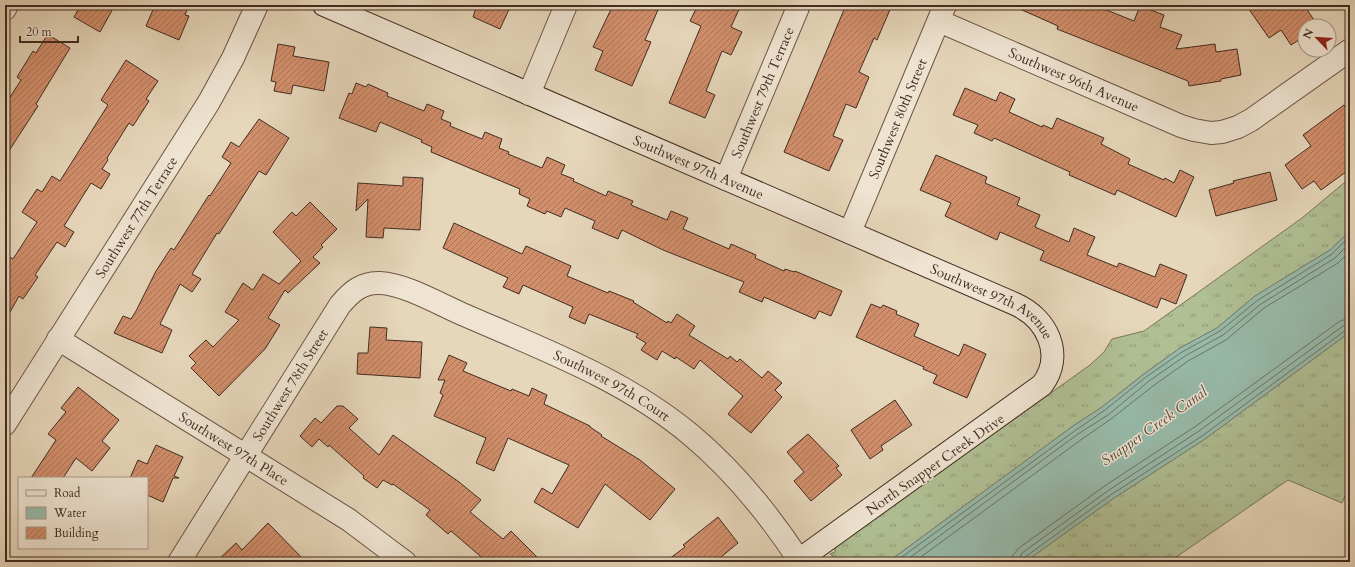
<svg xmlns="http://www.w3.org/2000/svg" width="1355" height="567" font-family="Cardo,serif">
  <defs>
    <pattern id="grass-tufts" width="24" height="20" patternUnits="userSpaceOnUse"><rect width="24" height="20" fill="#b0bf94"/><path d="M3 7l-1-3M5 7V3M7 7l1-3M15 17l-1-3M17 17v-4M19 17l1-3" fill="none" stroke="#919b78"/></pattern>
    <pattern id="building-hatch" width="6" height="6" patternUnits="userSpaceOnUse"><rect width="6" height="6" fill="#d28f6c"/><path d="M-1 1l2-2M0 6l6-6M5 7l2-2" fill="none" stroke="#ac7558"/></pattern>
  </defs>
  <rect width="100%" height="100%" fill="#e6d6ba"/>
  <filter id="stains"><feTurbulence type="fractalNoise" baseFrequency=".005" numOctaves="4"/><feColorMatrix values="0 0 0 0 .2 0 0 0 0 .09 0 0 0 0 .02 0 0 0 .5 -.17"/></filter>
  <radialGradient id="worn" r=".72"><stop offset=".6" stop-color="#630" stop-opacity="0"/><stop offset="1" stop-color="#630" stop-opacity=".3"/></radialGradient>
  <path fill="url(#grass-tufts)" stroke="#79765a" d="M1350 178V231L1330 250 1255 296 1217 328 1180 348 1144 374 1102 407 1073 426 888 562H836V559L830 554 835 552V547L1090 365 1104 352 1112 339 1144 331 1302 218Z
    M1350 332V485L1342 503 1288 480 1169 562H1025L1114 498 1205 439Z"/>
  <path fill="#97baaa" stroke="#758173" d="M1350 231V332L1205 439 1114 498 1025 562H888L1073 426 1102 407 1144 374 1180 348 1217 328 1255 296 1330 250Z"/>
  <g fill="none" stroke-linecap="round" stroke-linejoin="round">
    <path stroke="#6c7366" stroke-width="1" d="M895 562 1076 430 1105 410 1146 377 1182 352 1220 331 1258 300 1332 254 1350 236
      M904 562 1078 434 1108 415 1149 381 1185 356 1223 335 1261 304 1335 258 1350 243
      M914 562 1082 439 1111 419 1153 386 1188 361 1226 340 1264 308 1338 263 1350 251
      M1012 562 1013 555 1019 548 1106 485 1196 426 1340 321 1350 318
      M1018 562 1022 553 1109 490 1199 431 1343 326 1350 324
      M1023 562 1025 557 1112 494 1202 436 1346 330 1350 329"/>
  </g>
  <path fill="url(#building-hatch)" stroke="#422c21" d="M81 5H115L100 32 74 17Z
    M155 5H189L185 15 189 16 179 40 146 26Z
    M477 5H511L500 29 473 17Z
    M613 5H660L645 40 651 42 632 86 595 70 603 51 593 47Z
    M698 5H741L731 27 742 32 731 55 722 51 706 91 715 95 705 118 669 103 701 26 690 21Z
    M846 5H892L877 40 874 38 859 72 869 77 856 108 846 104 833 136 843 140 829 171 784 152Z
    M1011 5H1094L1134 21 1140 6 1164 15 1160 27 1182 35 1176 49 1215 44 1216 52 1237 49 1241 75 1221 79V81L1189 86 1188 81 1057 29 1058 26Z
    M1246 5H1304L1318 26H1305V36L1291 45 1281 30 1269 38Z
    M46 37H52L70 48 36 104 38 106 5 157V105L21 80 17 77 33 51 36 53Z
    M278 44 295 47 293 56 329 62 324 91 293 85 291 94 274 91 276 82 271 81Z
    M126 60 158 81 146 99 149 101 133 126 129 123 107 158 108 160 102 169 110 174 101 189 91 183 64 226 74 232 65 247 57 242 35 275 38 277 23 299 19 296 5 321V254L13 259 37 222 22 212 37 189 42 192 52 176 60 181 108 105 101 100Z
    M356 83 366 87 368 84 388 93 387 96 424 111 427 104 444 111 441 119 451 123 450 126 482 139 485 132 502 139 499 148 509 152 508 154 542 168 547 157 565 165 561 174 574 179 573 181 606 196 608 191 633 201 631 205 667 220 671 211 688 218 683 229 729 249 731 244 756 255 755 258 784 271 785 269 794 272 795 271 842 291 831 316 819 311 815 319 764 297 762 302 739 292 744 282 663 250 622 230 618 239 592 228 595 221 565 208 561 217 547 211 545 214 527 206 530 199 519 194 520 189 431 152 432 147 421 142 422 140 380 122 376 132 339 118 349 93 352 94Z
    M965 88 996 101 1000 92 1015 99 1009 112 1042 127 1043 125 1052 129 1057 118 1104 138 1101 144 1130 159 1128 164 1164 180 1165 178 1174 183 1180 170 1194 177 1176 217 1117 190 1115 195 1069 175 1070 172 994 138 992 141 974 133 978 125 953 115Z
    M1344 105 1350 114V169L1321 190 1314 181 1302 189 1285 165 1311 146 1303 135Z
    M259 119 289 138 266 175 259 171 219 234 217 233 192 274 201 279 192 292 180 284 160 324 172 330 162 353 114 333 123 316 131 319 136 311 156 271 171 248 174 250 209 195 210 196 231 163 222 157 231 142 239 147Z
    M936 155 987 177 985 183 1020 198 1017 205 1040 215 1035 227 1069 242 1074 228 1095 237 1087 255 1117 267 1119 263 1155 277 1160 264 1187 275 1176 304 1161 298 1157 308 1040 260 1044 251 1000 232 997 240 945 216 951 203 920 190Z
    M1270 172 1277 200 1216 216 1209 190 1234 183 1233 181Z
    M403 177 423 178 420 230 384 228 383 238 366 237 368 199 356 211 358 183 403 186Z
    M310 202 337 229 321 245 323 247 313 257 320 263 288 293 285 290 268 318 280 325 265 349 219 396 191 368 196 363 189 356 206 340 213 347 239 320 225 312 243 283 253 290 263 274 279 284 301 261 273 232 292 212 296 216Z
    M454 223 522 254 526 246 571 266 567 276 608 293 609 291 634 301 633 302 667 323 668 321 671 323 677 314 695 326 689 335 728 359 730 356 737 362 740 359 762 378 768 371 782 383 775 390 782 397 751 433 728 414 743 396 700 360 694 369 676 357 675 359 662 351 657 360 641 350 646 343 636 337 638 334 589 314 585 324 569 317 573 307 523 285 519 294 503 287 508 278 443 248Z
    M871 304 881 308 883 305 897 311 896 314 919 324 914 336 959 356 964 344 986 354 967 398 933 383 937 375 923 369 924 367 856 337Z
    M370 327 387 328 386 340 422 342 420 378 357 374 358 353H368Z
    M449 355 467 363 463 371 511 391 512 389 529 396 532 388 547 395 544 404 590 426V427L602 435 601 436 640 460 675 489 650 520 605 484 578 528 534 502 542 488 552 494 569 465 508 438 494 471 476 463 486 438 434 416 443 395 440 393 445 380H438Z
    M78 387 119 420 102 441 110 448 92 471 76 458 63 478H31L56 440 48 434 66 412 61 408Z
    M895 400 912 425 881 446 883 450 870 459 851 430Z
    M337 406H343L358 419 349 428 379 455 393 435 459 482 481 500 470 512 503 539 511 531 542 562H487L451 531 448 534 426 515 430 510 393 484 392 485 383 480 377 488 363 478 364 476 329 445 328 447 319 439 312 447 300 436 315 418 321 423Z
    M808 434 839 466 836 468 842 475 811 501 794 481 804 472 787 452Z
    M156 445 183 457 174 476 179 478H173L163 502 147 495V478H130L138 460 147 464Z
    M718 517 738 543 715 562H665L685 547 683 545Z
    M268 523 306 562H216L236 543 242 550Z"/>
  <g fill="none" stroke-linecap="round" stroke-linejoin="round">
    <defs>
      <g id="street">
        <path d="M5 9 7 5"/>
        <path id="s1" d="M939 21 1181 126 1194 130 1211 133 1222 132 1238 127 1251 120 1350 50"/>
        <path d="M529 94 566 5"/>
        <path id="s2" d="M726 179 799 5"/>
        <path id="s3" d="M850 232 945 5"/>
        <path id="s4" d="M58 339 349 520 405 562"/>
        <path id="s5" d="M5 424 209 102 233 58 257 5"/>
        <path id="s6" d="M179 562 340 305C351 292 362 282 380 283 405 284 439 304 462 314 540 348 624 379 691 435 734 471 768 513 799 560"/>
      </g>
      <g id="secondary">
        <path id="s7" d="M324 5 1015 304C1047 318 1065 355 1042 385L796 562"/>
      </g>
    </defs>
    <use href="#street" stroke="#6b5647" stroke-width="24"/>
    <use href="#secondary" stroke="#422c21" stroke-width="24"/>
    <use href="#street" stroke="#efe4d2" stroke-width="22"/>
    <use href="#secondary" stroke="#efe4d2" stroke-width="22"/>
  </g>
  <g text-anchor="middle" stroke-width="3" stroke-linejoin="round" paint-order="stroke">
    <g font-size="14" fill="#422c21" stroke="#efe4d2">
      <text dy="5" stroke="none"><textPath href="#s1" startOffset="147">Southwest 96th Avenue</textPath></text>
      <text dy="5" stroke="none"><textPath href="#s2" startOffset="94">Southwest 79th Terrace</textPath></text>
      <text dy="5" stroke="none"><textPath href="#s3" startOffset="123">Southwest 80th Street</textPath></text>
      <text dy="5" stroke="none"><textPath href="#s7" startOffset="408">Southwest 97th Avenue</textPath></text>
      <text dy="5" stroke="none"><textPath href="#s5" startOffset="245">Southwest 77th Terrace</textPath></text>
      <text dy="5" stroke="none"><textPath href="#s7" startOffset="732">Southwest 97th Avenue</textPath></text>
      <text dy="5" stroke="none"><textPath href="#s6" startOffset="209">Southwest 78th Street</textPath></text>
      <text dy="5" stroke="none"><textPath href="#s6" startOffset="605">Southwest 97th Court</textPath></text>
      <text dy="5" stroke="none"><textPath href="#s4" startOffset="207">Southwest 97th Place</textPath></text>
      <text transform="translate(935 464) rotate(-35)" y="5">North Snapper Creek Drive</text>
    </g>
    <g font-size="15" font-style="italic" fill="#53483c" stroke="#efe4d2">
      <text transform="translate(1154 426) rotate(-35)" y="5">Snapper Creek Canal</text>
    </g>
  </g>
  <rect width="1355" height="567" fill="none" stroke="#e6d6ba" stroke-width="20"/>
  <rect x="6" y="6" width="1343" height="555" fill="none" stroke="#422c21" stroke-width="2"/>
  <rect x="10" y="10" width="1335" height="547" fill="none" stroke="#422c21"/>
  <rect x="18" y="477" width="130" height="72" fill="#efe4d2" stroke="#aa9a8b"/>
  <rect x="26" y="490" width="20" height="6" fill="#efe4d2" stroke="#aa9a8b"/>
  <text x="54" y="497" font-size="12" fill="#422c21">Road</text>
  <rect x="26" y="507" width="20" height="12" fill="#97baaa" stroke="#aa9a8b"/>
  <text x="54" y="517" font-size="12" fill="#422c21">Water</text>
  <rect x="26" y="527" width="20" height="12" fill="url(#building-hatch)" stroke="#aa9a8b"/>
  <text x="54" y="537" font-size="12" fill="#422c21">Building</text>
  <g transform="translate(1317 38) rotate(295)"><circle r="19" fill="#efe4d2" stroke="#aa9a8b"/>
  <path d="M0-3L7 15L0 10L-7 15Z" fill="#8f2418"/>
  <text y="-6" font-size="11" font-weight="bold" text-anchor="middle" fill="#422c21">N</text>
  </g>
  <path d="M20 36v6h58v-6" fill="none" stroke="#422c21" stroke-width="2"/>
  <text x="26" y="36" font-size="12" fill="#422c21" stroke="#efe4d2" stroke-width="3" paint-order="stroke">20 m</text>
  <rect width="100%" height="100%" filter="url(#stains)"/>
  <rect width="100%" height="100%" fill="url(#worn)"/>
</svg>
